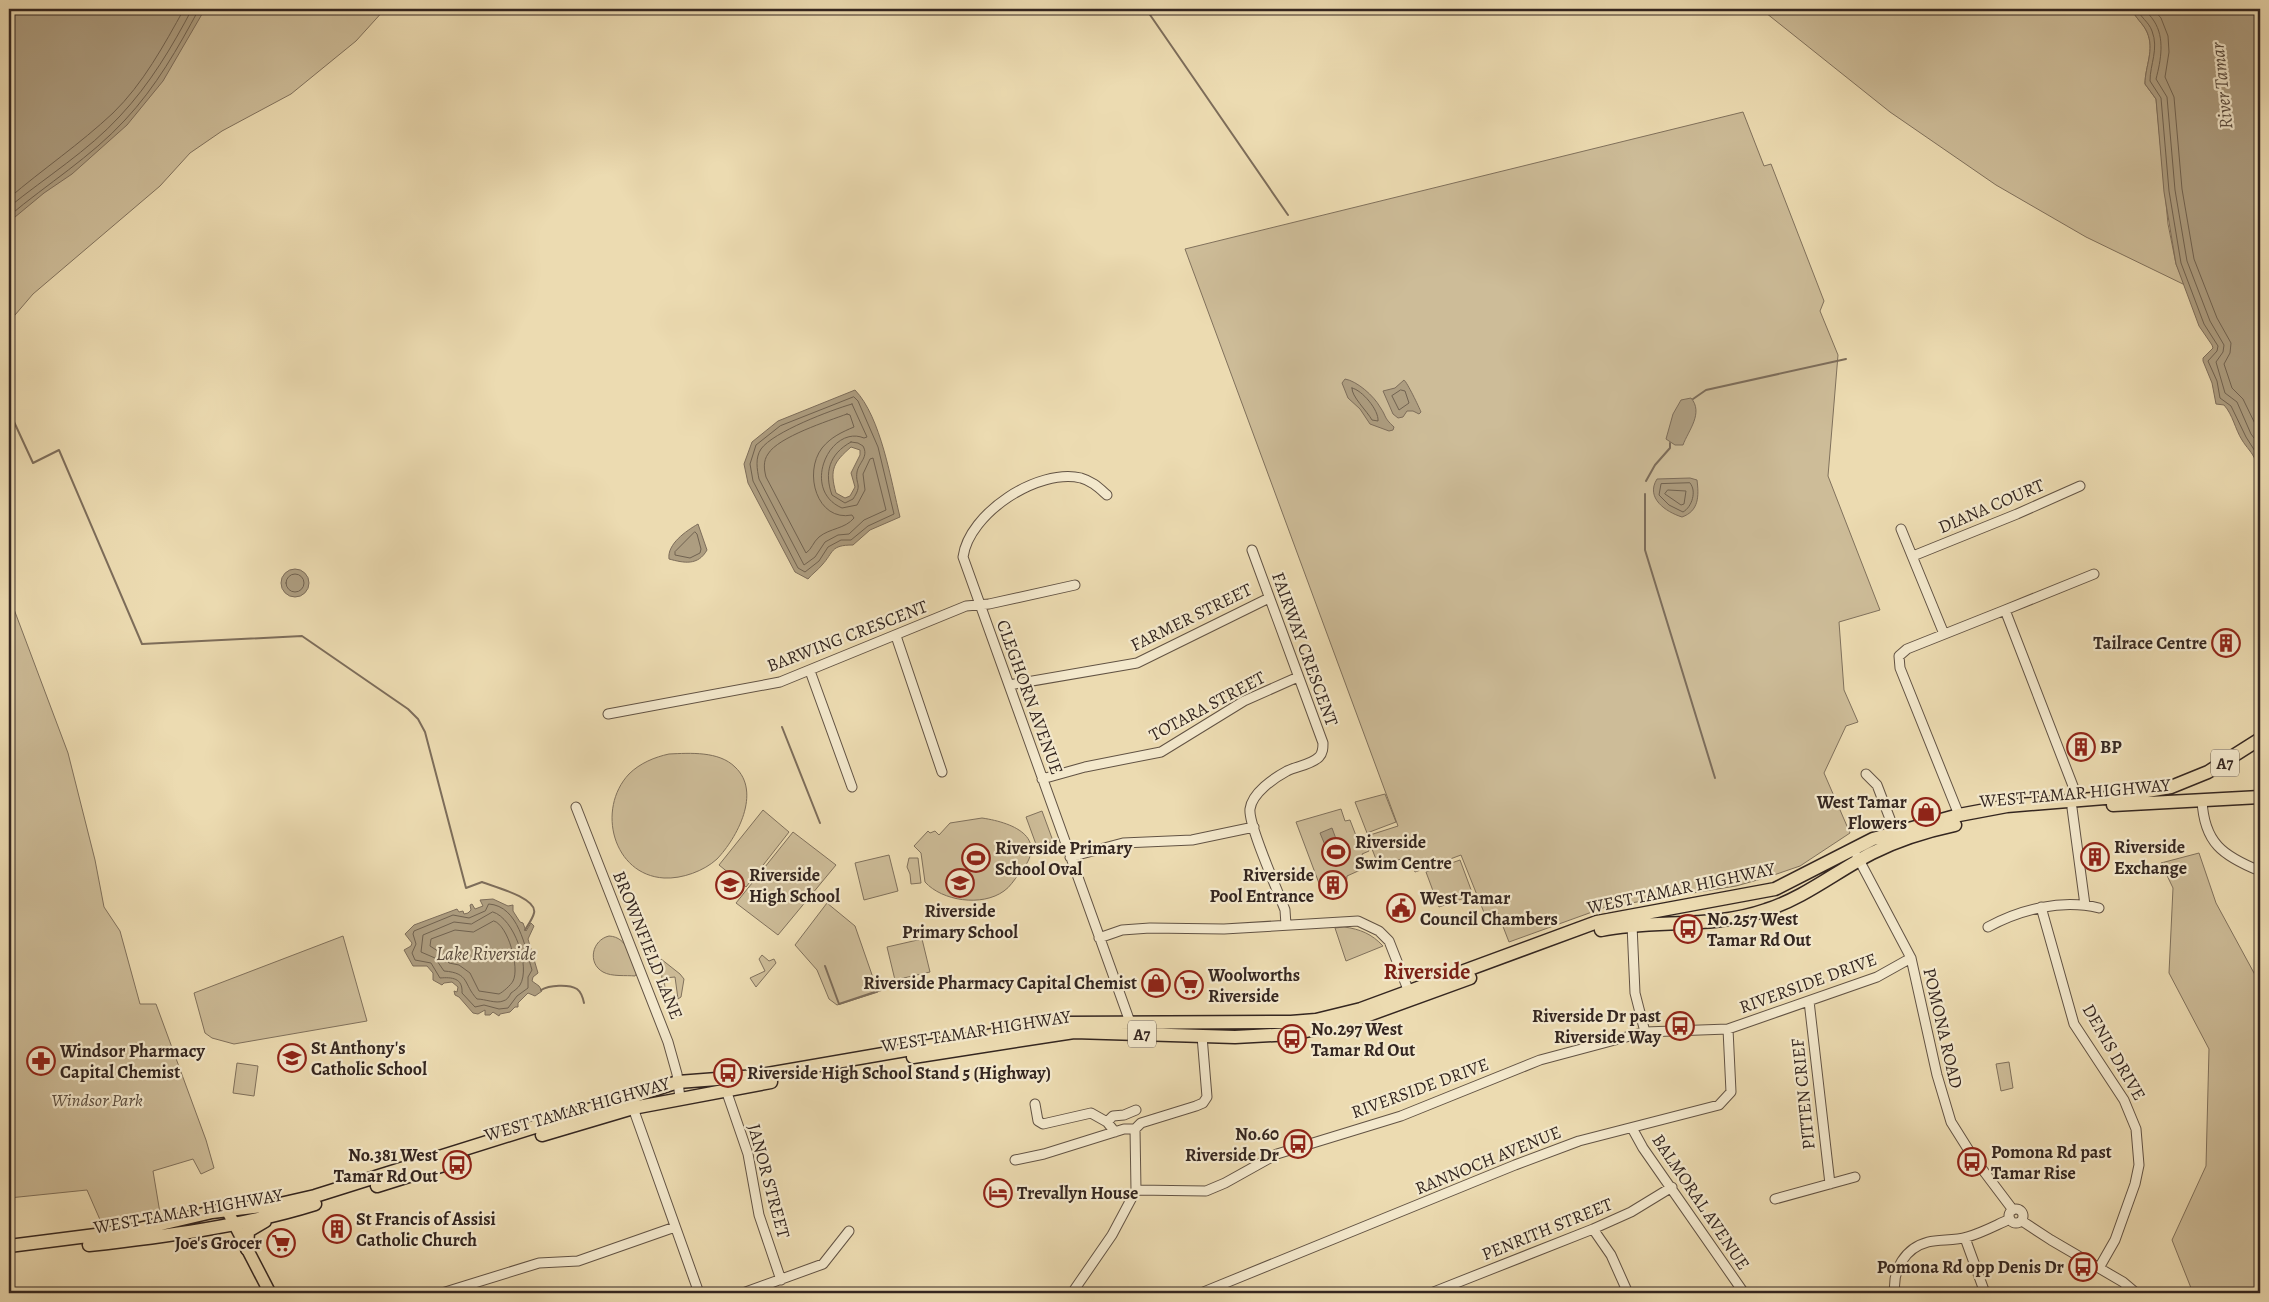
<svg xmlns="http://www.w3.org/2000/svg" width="2269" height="1302" font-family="Alegreya,serif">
  <rect width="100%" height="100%" fill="#ecdbb1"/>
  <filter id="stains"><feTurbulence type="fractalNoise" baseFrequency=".004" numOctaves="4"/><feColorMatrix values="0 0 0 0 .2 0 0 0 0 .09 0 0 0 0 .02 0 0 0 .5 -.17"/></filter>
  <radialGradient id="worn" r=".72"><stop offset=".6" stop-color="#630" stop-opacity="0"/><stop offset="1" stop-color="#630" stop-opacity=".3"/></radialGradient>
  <path fill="#cdbc98" stroke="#80715c" d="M9 9H385L356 41 291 94 222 131 190 153 160 186 33 294 9 322Z
    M1761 9H2132C2135 18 2143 23 2147 32 2155 50 2145 66 2145 84L2156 99 2168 224 2176 264 2185 285 2086 237 1996 185 1890 112Z
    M1743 112 1764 166 1771 164 1824 301 1820 311 1838 355 1828 476 1880 610 1839 622 1844 690 1858 722 1846 726 1824 773 1850 833 1800 866 1768 877 1736 886 1606 907 1509 942 1497 911 1485 915 1461 855 1415 872 1409 856 1379 867 1367 836 1398 826 1185 249Z
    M9 596 68 753 95 860 104 907 120 931 140 1004H156L206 1140 214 1168 201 1174 193 1159 153 1171 160 1213 101 1222 87 1190 9 1198Z
    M669 754C690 753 719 751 735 767 762 792 737 838 717 859 704 871 682 879 664 878 613 875 596 809 629 774 640 763 655 757 669 754Z
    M1385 794 1396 822 1367 833 1355 802Z
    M1341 809 1345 821 1350 820 1360 846 1366 844 1369 851 1362 854 1367 867 1347 876 1346 886 1323 894 1296 822Z
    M763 810 789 832 746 887 719 865Z
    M1042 811 1053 841 1037 847 1026 817Z
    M982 818C1016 823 1050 839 1019 874 1014 880 1010 887 1004 891 982 907 942 901 925 882L921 853 914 846 928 831 930 833 935 831 939 835 950 823Z
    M793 832 836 865 778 935 736 903Z
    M2199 853 2216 903 2260 984V1293H2193L2172 1240 2206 1166 2209 1049 2169 973 2173 888 2161 863Z
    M889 855 898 891 864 900 855 863Z
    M909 858H918L921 883 911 884 910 874 907 867Z
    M1460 860 1473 895 1439 907 1426 872Z
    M827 903 855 926 878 992 837 1005 829 999 817 970 795 945Z
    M1344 927C1360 929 1372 934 1383 946L1346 961 1335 928Z
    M343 936 367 1021 234 1044 212 1038 205 1033 194 993Z
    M609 936C628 937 631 958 637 973L635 976C626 975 612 977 603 972 587 963 592 940 609 936Z
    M922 939 930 972 895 980 887 947Z
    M762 955 769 961 774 959 776 963 756 987 750 978 765 971 759 959Z
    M661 959 680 974 684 979 681 997 678 999 675 977 664 978 666 999H671L672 1002 666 1004 663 1002Z
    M2009 1062 2013 1088 2001 1091 1996 1064Z
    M237 1063 258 1066 254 1096 233 1093Z"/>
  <path fill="#ad9d80" stroke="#7d6d5a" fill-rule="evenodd" d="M9 9H205L163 81 127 125 72 174 44 193 9 222Z
    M2132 9H2260V487C2255 477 2259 470 2255 460 2253 453 2246 447 2242 440 2235 429 2233 415 2224 405L2216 404 2212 383 2203 361V358L2213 348 2212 345 2199 326 2176 264 2164 192 2156 99 2145 84C2145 66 2155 50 2147 32 2143 23 2135 18 2132 9Z
    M1345 379C1357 381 1374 396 1380 407 1387 417 1383 417 1394 427L1393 430 1389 431 1370 424 1360 409 1348 398 1342 383Z
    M1404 380C1407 382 1419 407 1421 412L1419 414 1413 411H1407L1403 417 1398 418 1393 414 1383 391 1395 388Z
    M855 390C881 417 891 481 900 517L870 530 853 545C830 545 834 552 822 565 818 570 812 574 808 579L795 572 748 483 744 464 752 442 778 421ZM851 447 860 450V455L851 473 855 487 850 496 845 498 836 493C829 469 834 462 851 447Z
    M1691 398C1704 413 1688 431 1683 445H1675L1666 439 1673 414 1681 400Z
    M1690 478 1697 480C1699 496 1699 511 1682 517 1666 512 1645 498 1657 479Z
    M698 524 707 550C698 566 684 563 669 559 667 544 686 531 698 524Z
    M281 583a14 14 0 1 1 28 0a14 14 0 1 1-28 0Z
    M1332 828 1343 858 1332 862 1320 833Z
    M493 899 508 906 513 905V911L520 922 523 923 526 931 531 923 534 926 528 939 538 973 533 977 532 981 539 986 542 991 535 996 528 993 518 1003V1007H515L510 1012 500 1014 499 1016 493 1012 490 1015H485V1010L478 1014 473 1013 459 997 455 995 454 991 457 992 458 987 452 982 444 983 442 985 433 980V973L427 966H413L404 950 411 946 412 943 405 934 414 925 457 909 459 912 463 911 464 914 468 913 471 910 470 905 472 904 475 909 483 906 480 900Z"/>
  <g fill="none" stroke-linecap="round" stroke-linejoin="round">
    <path stroke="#706250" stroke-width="1" d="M2137 9C2140 17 2149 22 2152 31 2159 49 2150 64 2150 81L2161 98 2169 191 2181 263 2204 324 2218 346 2217 351 2208 361 2217 381 2220 398 2231 406 2246 437 2260 459
      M2144 9C2147 13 2151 16 2154 21 2165 38 2161 60 2156 79L2167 97 2175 190 2187 261 2210 321 2224 345 2223 352 2216 362 2225 393 2237 402 2251 434 2260 446
      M2153 9 2161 18 2168 36 2169 52 2165 77 2174 97 2182 189 2194 259 2217 318 2231 343 2230 353 2224 364 2232 388 2243 399 2260 434
      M9 198C43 169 80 144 113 113 143 84 164 45 184 9
      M9 207C46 177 88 151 120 116 150 84 172 47 192 9
      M9 216C47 184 91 157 125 120 156 87 178 48 199 9
      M1352 388C1362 390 1379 410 1378 421L1372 420C1367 411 1351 396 1352 388Z
      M1401 390 1405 391 1409 403 1399 410 1392 396Z
      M854 397 858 401 878 447 894 514 868 526 851 540H841L828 547 819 561 805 572 798 568 753 481 750 464 756 445 780 426Z
      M852 404 867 437 864 438C830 424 800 490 842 508L857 505 865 490 863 474 870 459 873 458 886 510 864 520 849 534 838 535 825 542 815 557 804 565 759 479C757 469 755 458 761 449 773 432 831 410 852 404Z
      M847 414 850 415 854 427C842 432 831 437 822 448 803 473 817 522 852 515L854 518C845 529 830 528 819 537 813 542 812 549 806 553L766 477C764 469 763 461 768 454 778 437 828 421 847 414Z
      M851 442 858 443 863 446C869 457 859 462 857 472 855 485 863 484 853 499L845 503 832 495C824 473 829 454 851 442Z
      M1690 483C1697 491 1692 507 1683 512L1669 505 1659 495 1661 484Z
      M1668 490 1686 491 1684 504 1681 505 1665 494Z
      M695 532 697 534 701 549 700 553 690 558 675 555V552Z
      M286 583a9 9 0 1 1 18 0a9 9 0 1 1-18 0Z
      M489 904C519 906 525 948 532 970L528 977V988L517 996 508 1008 499 1009 484 1005 475 1007 462 993C463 978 452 977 440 978L431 963 415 960 412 953 416 944 413 934 414 931 453 915 469 918 485 911Z
      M493 912C514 918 531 967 520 985 518 988 514 991 511 993 509 997 507 1000 503 1001 496 1004 485 999 477 999 463 984 470 973 444 971L435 958 421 952 423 935 454 922 471 924Z
      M494 921C508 925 520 968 513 981 511 985 503 992 499 994L479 991 470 973 459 965 449 963 441 953 430 946 431 939 455 930 473 932Z"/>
    <path stroke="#7d6d5a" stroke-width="2" d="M1146 9 1288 215
      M1693 399 1706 390 1846 359
      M9 411 33 463 59 450 142 644 302 636 408 709 418 719 425 732 466 888 482 882C492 886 538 898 534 913 533 918 528 925 525 930
      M1646 481 1655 465 1670 448V443
      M1645 494V550L1715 778
      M782 727 820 823
      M825 966 839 1004 881 990
      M541 990C549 985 569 984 577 989 581 992 583 998 584 1003"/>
    <defs>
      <path id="minor" d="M1107 495C1099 488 1092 481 1081 478 1038 468 969 513 963 557L1130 1022
        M1901 529 1944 634
        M1252 550 1323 743C1323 748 1323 753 1319 757 1311 765 1297 766 1287 771 1274 778 1252 793 1250 809 1248 825 1278 891 1285 910L1286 925
        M1913 556 2017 514 2080 486
        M2005 610 2094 574
        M896 636 942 772
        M810 671 852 787
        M1009 685 1137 663 1269 598
        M608 714 780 682 966 606 989 604 1075 585
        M1866 774 1877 785 1895 832
        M1042 779 1085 767 1161 752 1244 701 1298 677
        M2202 800C2204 843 2223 856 2260 871
        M576 807 668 1042 677 1074 680 1098
        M2072 808 2085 905
        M1959 815 1900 668 1899 656 1907 649 2005 610 2078 799
        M1857 856 1911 958 1937 1075 1951 1122 1973 1157 2013 1210
        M1070 857 1123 843 1192 840 1254 827
        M2041 907 2074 1024 2124 1100 2136 1129 2139 1165 2135 1184 2115 1240 2099 1268
        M1632 925 1635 993 1645 1032
        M1988 927C2021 909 2062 899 2099 908
        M1099 938 1122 930 1150 928 1224 929 1358 921 1379 931 1389 941 1409 992
        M1809 1001 1830 1184
        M1202 1036 1207 1097 1203 1103 1196 1106 1141 1123 1135 1129 1136 1190 1206 1191 1225 1183 1277 1154 1401 1116 1540 1060 1645 1032 1728 1029 1877 977 1911 958
        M726 1090 748 1154 759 1215 781 1280
        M1035 1104 1038 1121 1043 1124 1091 1113 1107 1122 1115 1132
        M633 1108 699 1293
        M1107 1122 1113 1116 1124 1115 1136 1110
        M1632 1128 1643 1148 1744 1293
        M1015 1160 1044 1154 1124 1129H1135
        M1775 1199 1855 1177
        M2009 1216a7 7 0 1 1 14 0a7 7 0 1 1-14 0Z
        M2022 1221 2051 1240 2123 1282 2136 1293
        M1593 1229 1611 1255 1628 1293
        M1965 1238 1985 1293
        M442 1293 539 1263 578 1261 675 1227
        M743 1293 823 1264 849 1231
        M1072 1293 1112 1235 1136 1190
        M1201 1293 1515 1165 1579 1141 1719 1105 1731 1092 1728 1029
        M1431 1293 1593 1229 1631 1212 1672 1187
        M1895 1293C1892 1270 1905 1248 1928 1242 1940 1239 1954 1241 1967 1237 1982 1233 1996 1225 2010 1219"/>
      <path id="major" d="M227 1210 270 1293"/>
      <path id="highway" d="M2113 805 2260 797
        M1601 930C1655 919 1712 929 1766 910 1804 898 1837 871 1872 853 1898 840 1927 831 1955 825
        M913 1057 1074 1032 1235 1037 1292 1034 1349 1022 1470 978
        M542 1135 633 1108 771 1082
        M377 1186 463 1159
        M89 1245C161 1237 245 1226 315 1204
        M9 1246 135 1230 212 1212 280 1204 315 1196 678 1082 756 1076 1062 1023 1291 1022 1316 1020 1361 1009 1597 922 1775 889 1873 839 1959 815 2007 806 2105 798 2171 787 2208 772 2260 739
        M247 1249 248 1231 265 1221"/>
    </defs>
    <use href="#minor" stroke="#625344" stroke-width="11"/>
    <use href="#major" stroke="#342620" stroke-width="14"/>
    <use href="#highway" stroke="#342620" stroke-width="15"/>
    <use href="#minor" stroke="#f3e8cc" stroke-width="9"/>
    <use href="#major" stroke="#ecdbb1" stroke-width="11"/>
    <use href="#highway" stroke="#ecdbb1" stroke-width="12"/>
  </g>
  <defs>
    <symbol id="building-ring" viewBox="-11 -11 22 22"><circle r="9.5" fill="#f3e8cc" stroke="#8f2418" stroke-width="1.5"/><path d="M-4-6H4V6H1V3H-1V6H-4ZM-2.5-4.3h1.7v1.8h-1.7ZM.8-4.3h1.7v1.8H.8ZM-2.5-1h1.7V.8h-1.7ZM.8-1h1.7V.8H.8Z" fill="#8f2418"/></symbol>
    <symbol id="shop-ring" viewBox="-11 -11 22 22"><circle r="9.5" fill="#f3e8cc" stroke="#8f2418" stroke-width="1.5"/><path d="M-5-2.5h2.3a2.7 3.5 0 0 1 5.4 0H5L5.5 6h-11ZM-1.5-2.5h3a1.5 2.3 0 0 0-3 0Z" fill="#8f2418"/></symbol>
    <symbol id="stadium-ring" viewBox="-11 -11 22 22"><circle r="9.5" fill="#f3e8cc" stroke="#8f2418" stroke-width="1.5"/><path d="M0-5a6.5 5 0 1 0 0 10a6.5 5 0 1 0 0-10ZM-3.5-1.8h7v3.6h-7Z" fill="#8f2418"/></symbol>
    <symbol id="school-ring" viewBox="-11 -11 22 22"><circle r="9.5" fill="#f3e8cc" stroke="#8f2418" stroke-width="1.5"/><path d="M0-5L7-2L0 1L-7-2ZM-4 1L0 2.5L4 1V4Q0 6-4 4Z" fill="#8f2418"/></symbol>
    <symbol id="civic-ring" viewBox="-11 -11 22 22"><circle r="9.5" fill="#f3e8cc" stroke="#8f2418" stroke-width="1.5"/><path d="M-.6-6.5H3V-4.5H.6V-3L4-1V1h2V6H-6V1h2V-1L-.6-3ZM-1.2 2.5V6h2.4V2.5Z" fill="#8f2418"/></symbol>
    <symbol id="bus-ring" viewBox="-11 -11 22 22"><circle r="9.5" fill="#f3e8cc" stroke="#8f2418" stroke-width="1.5"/><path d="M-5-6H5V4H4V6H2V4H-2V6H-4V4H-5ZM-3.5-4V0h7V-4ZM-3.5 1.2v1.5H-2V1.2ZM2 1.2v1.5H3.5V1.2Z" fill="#8f2418"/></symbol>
    <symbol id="supermarket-ring" viewBox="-11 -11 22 22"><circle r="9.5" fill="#f3e8cc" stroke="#8f2418" stroke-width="1.5"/><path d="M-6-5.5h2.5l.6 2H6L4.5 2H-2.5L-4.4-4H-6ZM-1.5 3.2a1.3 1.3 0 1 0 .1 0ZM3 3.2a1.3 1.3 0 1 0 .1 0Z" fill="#8f2418"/></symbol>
    <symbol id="pharmacy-ring" viewBox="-11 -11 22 22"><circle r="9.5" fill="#f3e8cc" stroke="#8f2418" stroke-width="1.5"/><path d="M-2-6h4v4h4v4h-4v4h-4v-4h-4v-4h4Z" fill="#8f2418"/></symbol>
    <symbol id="hotel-ring" viewBox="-11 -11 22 22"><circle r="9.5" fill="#f3e8cc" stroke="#8f2418" stroke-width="1.5"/><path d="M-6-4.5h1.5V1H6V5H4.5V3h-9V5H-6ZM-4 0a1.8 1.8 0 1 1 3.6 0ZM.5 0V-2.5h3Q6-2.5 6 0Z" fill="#8f2418"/></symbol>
  </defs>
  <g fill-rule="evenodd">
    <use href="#building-ring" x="2210" y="627" width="32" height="32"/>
    <use href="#building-ring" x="2065" y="731" width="32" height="32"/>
    <use href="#shop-ring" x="1910" y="796" width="32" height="32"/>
    <use href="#stadium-ring" x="1320" y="836" width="32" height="32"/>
    <use href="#building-ring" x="2079" y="841" width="32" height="32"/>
    <use href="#stadium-ring" x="960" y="842" width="32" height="32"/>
    <use href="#school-ring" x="944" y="867" width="32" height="32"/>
    <use href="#school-ring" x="714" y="869" width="32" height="32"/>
    <use href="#building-ring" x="1317" y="869" width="32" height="32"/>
    <use href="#civic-ring" x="1385" y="892" width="32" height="32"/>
    <use href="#bus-ring" x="1672" y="913" width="32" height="32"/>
    <use href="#shop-ring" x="1140" y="967" width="32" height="32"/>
    <use href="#supermarket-ring" x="1173" y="969" width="32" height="32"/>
    <use href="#bus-ring" x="1664" y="1010" width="32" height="32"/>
    <use href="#bus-ring" x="1276" y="1023" width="32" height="32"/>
    <use href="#school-ring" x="276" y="1042" width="32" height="32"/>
    <use href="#pharmacy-ring" x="25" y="1045" width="32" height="32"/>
    <use href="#bus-ring" x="712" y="1057" width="32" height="32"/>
    <use href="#bus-ring" x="1282" y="1128" width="32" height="32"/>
    <use href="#bus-ring" x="1956" y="1146" width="32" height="32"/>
    <use href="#bus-ring" x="441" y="1149" width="32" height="32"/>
    <use href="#hotel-ring" x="982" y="1177" width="32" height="32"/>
    <use href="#building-ring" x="321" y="1213" width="32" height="32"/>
    <use href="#supermarket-ring" x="265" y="1227" width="32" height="32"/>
    <use href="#bus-ring" x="2067" y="1251" width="32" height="32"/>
  </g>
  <g text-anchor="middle" stroke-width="4.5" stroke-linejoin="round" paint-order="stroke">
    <g fill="#f3e8cc" stroke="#6d6054" stroke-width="1">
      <rect x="2211" y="749.5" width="28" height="27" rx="4"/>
      <rect x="1128" y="1020.5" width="28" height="27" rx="4"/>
    </g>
    <g font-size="16" font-weight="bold" fill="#342620">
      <text x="2225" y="769">A7</text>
      <text x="1142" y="1040">A7</text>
    </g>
    <g font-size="18" fill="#342620" stroke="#f3e8cc">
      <text transform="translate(1991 506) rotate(-23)" y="6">DIANA COURT</text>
      <text transform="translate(1191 617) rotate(-26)" y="6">FARMER STREET</text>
      <text transform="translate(847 636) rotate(-21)" y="6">BARWING CRESCENT</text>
      <text transform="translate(1305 649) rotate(70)" y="6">FAIRWAY CRESCENT</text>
      <text transform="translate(1030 697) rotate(70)" y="6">CLEGHORN AVENUE</text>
      <text transform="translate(1207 706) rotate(-28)" y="6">TOTARA STREET</text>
      <text transform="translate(2075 793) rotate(-5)" y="6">WEST TAMAR HIGHWAY</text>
      <text transform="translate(1681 888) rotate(-12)" y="6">WEST TAMAR HIGHWAY</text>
      <text transform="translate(648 945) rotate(68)" y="6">BROWNFIELD LANE</text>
      <text transform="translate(1808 983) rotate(-20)" y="6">RIVERSIDE DRIVE</text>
      <text transform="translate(1943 1028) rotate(77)" y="6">POMONA ROAD</text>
      <text transform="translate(976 1031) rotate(-9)" y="6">WEST TAMAR HIGHWAY</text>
      <text transform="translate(2114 1052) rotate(60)" y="6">DENIS DRIVE</text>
      <text transform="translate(1420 1088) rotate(-20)" y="6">RIVERSIDE DRIVE</text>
      <text transform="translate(1803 1094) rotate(-96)" y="6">PITTEN CRIEF</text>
      <text transform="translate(577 1109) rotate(-16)" y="6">WEST TAMAR HIGHWAY</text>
      <text transform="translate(1488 1160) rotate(-22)" y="6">RANNOCH AVENUE</text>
      <text transform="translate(769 1181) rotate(75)" y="6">JANOR STREET</text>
      <text transform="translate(1701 1202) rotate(56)" y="6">BALMORAL AVENUE</text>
      <text transform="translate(188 1211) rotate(-10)" y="6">WEST TAMAR HIGHWAY</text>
      <text transform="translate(1547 1229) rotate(-22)" y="6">PENRITH STREET</text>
    </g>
    <g font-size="18" font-weight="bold" fill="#342620" stroke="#f3e8cc" text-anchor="start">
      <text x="2207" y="649" text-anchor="end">Tailrace Centre</text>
      <text x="2100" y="753">BP</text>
      <text x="1907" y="808" text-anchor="end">West Tamar<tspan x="1907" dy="21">Flowers</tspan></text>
      <text x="1355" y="848">Riverside<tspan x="1355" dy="21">Swim Centre</tspan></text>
      <text x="2114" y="853">Riverside<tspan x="2114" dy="21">Exchange</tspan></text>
      <text x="995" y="854">Riverside Primary<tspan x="995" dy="21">School Oval</tspan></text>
      <text x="749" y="881">Riverside<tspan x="749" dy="21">High School</tspan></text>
      <text x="1314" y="881" text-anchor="end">Riverside<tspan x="1314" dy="21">Pool Entrance</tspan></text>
      <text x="1420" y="904">West Tamar<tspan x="1420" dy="21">Council Chambers</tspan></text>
      <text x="960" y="917" text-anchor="middle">Riverside<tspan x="960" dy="21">Primary School</tspan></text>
      <text x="1707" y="925">No.257 West<tspan x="1707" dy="21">Tamar Rd Out</tspan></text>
      <text x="1208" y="981">Woolworths<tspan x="1208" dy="21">Riverside</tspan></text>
      <text x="1137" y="989" text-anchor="end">Riverside Pharmacy Capital Chemist</text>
      <text x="1661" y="1022" text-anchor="end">Riverside Dr past<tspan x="1661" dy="21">Riverside Way</tspan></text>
      <text x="1311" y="1035">No.297 West<tspan x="1311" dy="21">Tamar Rd Out</tspan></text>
      <text x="311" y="1054">St Anthony's<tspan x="311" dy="21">Catholic School</tspan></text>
      <text x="60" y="1057">Windsor Pharmacy<tspan x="60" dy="21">Capital Chemist</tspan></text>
      <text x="747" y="1079">Riverside High School Stand 5 (Highway)</text>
      <text x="1279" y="1140" text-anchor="end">No.60<tspan x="1279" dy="21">Riverside Dr</tspan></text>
      <text x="1991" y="1158">Pomona Rd past<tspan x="1991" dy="21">Tamar Rise</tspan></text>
      <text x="438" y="1161" text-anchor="end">No.381 West<tspan x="438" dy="21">Tamar Rd Out</tspan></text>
      <text x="1017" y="1199">Trevallyn House</text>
      <text x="356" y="1225">St Francis of Assisi<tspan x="356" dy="21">Catholic Church</tspan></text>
      <text x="262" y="1249" text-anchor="end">Joe's Grocer</text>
      <text x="2064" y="1273" text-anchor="end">Pomona Rd opp Denis Dr</text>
    </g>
    <g font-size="18" font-style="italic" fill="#5a4c3e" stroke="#f3e8cc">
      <text x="97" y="1106">Windsor Park</text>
    </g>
    <g font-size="19" font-style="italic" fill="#584a3d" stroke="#f3e8cc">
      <text transform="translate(2221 86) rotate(-96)" y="7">River Tamar</text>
      <text x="486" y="960">Lake Riverside</text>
    </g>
    <g font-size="22" font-weight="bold" fill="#7a1f14" stroke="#f3e8cc">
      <text x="1427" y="979">Riverside</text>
    </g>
  </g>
  <rect width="2269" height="1302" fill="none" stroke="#ecdbb1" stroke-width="30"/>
  <rect x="10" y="10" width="2249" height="1282" fill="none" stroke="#342620" stroke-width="2.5"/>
  <rect x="15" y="15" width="2239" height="1272" fill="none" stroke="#342620"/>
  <rect width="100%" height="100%" filter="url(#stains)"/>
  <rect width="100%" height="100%" fill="url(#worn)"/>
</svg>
